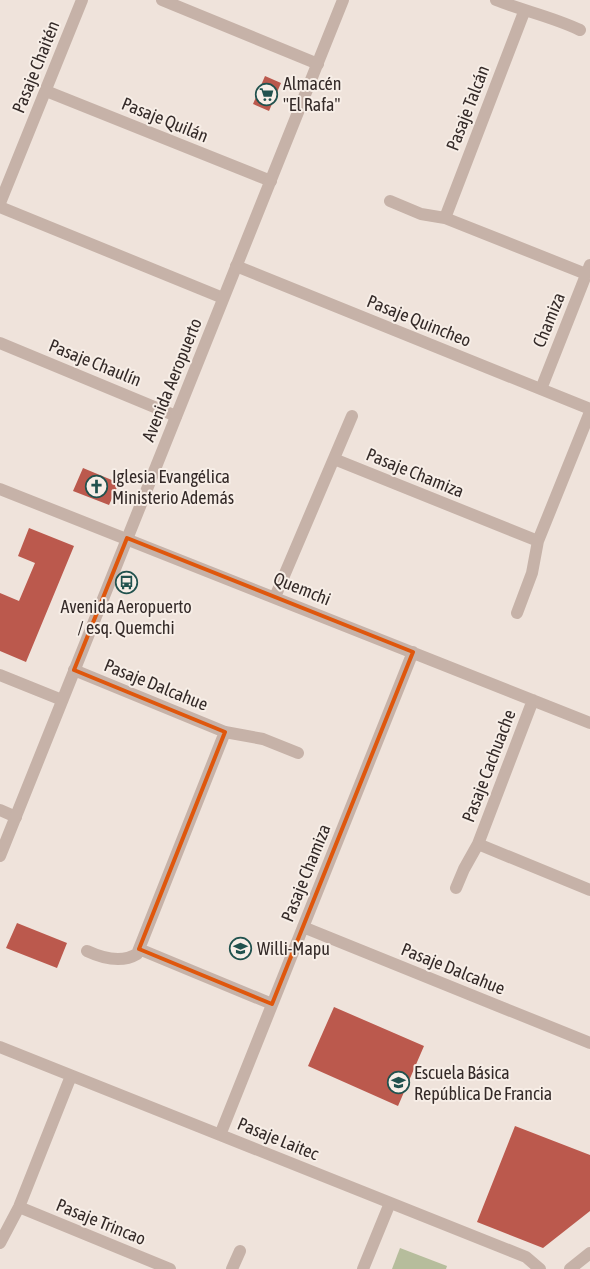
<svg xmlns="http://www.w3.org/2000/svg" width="590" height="1269" font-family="'Asap Condensed',sans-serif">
  <rect width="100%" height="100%" fill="#efe3db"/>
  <path fill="#b6bd9c" d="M400 1248 447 1266 446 1269H392Z"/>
  <path fill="#bb594d" d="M265 76 281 83 269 111 253 104Z
    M83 468 119 483 109 505 73 491Z
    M29 528 74 546 26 662 0 651V593L19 601 35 563 18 556Z
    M17 923 67 943 57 968 6 948Z
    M334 1007 424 1046 398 1106 308 1066Z
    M515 1126 590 1155V1211L543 1248 477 1222Z"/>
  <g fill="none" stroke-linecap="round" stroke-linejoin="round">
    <path stroke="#c6b2a8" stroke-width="12" d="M162 0 318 64
      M496 0C524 11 553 17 580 30
      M46 91 271 181
      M390 201 421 214 445 218 586 274
      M0 203 82 0
      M0 207 223 298
      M445 218 524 12
      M236 266 590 409
      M0 343 176 416
      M541 389 590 265
      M334 459 538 541
      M0 489 590 723
      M275 597 352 416
      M517 613 532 573 538 541 590 412
      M74 670 225 732 263 739 298 753
      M0 675 62 700
      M0 810 16 817
      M478 844 590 890
      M456 888 464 869 478 844 533 700
      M303 927 590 1043
      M139 949 272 1004
      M87 951C102 958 122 963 137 954L225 732
      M0 1047 526 1257 540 1269
      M220 1135 413 652
      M19 1207 170 1269
      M0 1243 19 1207 71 1076
      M232 1269 240 1251
      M363 1269 390 1203"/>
    <path stroke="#c6b2a8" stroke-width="12" d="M0 856 343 0
      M570 1269 590 1253"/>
  </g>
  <path fill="none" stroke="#df570d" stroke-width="4" stroke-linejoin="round" d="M127 538 413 652 272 1004 139 949 225 732 74 670Z"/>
  <defs>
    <symbol id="supermarket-ring" viewBox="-11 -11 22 22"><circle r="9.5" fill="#f7eee7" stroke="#21524e" stroke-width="1.5"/><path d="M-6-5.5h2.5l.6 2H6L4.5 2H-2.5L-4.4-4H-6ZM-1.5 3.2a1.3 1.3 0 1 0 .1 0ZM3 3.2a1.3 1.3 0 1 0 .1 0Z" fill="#21524e"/></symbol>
    <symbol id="church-ring" viewBox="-11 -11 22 22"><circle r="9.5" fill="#f7eee7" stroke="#21524e" stroke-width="1.5"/><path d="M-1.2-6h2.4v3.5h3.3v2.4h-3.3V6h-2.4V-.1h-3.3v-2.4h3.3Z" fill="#21524e"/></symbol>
    <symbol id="bus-ring" viewBox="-11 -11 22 22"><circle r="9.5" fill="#f7eee7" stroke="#21524e" stroke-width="1.5"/><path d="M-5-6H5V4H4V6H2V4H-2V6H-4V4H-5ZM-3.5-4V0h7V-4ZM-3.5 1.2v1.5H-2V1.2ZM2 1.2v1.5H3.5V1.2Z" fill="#21524e"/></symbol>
    <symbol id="school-ring" viewBox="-11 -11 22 22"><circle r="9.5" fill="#f7eee7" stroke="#21524e" stroke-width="1.5"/><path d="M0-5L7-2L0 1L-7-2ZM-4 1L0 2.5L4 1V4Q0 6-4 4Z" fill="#21524e"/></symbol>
  </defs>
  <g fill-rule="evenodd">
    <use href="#supermarket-ring" x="254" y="82" width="25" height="25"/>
    <use href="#church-ring" x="84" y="474" width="25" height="25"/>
    <use href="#bus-ring" x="114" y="570" width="25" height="25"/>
    <use href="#school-ring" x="228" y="936" width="25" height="25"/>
    <use href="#school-ring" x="386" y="1070" width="25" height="25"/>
  </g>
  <g text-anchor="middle" stroke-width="4" stroke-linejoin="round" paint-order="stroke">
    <g font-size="18" fill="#342a28" stroke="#f7eee7">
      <text transform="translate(36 67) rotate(-68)" y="6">Pasaje Chaitén</text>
      <text transform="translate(468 108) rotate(-69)" y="6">Pasaje Talcán</text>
      <text transform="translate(165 120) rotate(22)" y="6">Pasaje Quilán</text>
      <text transform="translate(549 320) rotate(-68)" y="6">Chamiza</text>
      <text transform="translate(419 321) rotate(22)" y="6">Pasaje Quincheo</text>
      <text transform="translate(95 363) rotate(22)" y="6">Pasaje Chaulín</text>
      <text transform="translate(172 380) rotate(-68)" y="6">Avenida Aeropuerto</text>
      <text transform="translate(415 473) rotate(22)" y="6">Pasaje Chamiza</text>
      <text transform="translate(302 589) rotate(22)" y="6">Quemchi</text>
      <text transform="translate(156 685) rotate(22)" y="6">Pasaje Dalcahue</text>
      <text transform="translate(489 766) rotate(-69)" y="6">Pasaje Cachuache</text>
      <text transform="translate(306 873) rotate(-68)" y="6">Pasaje Chamiza</text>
      <text transform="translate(453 969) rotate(22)" y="6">Pasaje Dalcahue</text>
      <text transform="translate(278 1139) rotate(22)" y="6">Pasaje Laitec</text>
      <text transform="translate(101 1222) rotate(22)" y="6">Pasaje Trincao</text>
    </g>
    <g font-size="18" fill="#342a28" stroke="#f7eee7" text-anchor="start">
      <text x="283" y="90">Almacén<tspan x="283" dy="21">"El Rafa"</tspan></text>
      <text x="112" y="483">Iglesia Evangélica<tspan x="112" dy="21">Ministerio Además</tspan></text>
      <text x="126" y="613" text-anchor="middle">Avenida Aeropuerto<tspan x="126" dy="21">/ esq. Quemchi</tspan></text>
      <text x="257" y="955">Willi-Mapu</text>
      <text x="414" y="1079">Escuela Básica<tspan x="414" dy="21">República De Francia</tspan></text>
    </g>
  </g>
</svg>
